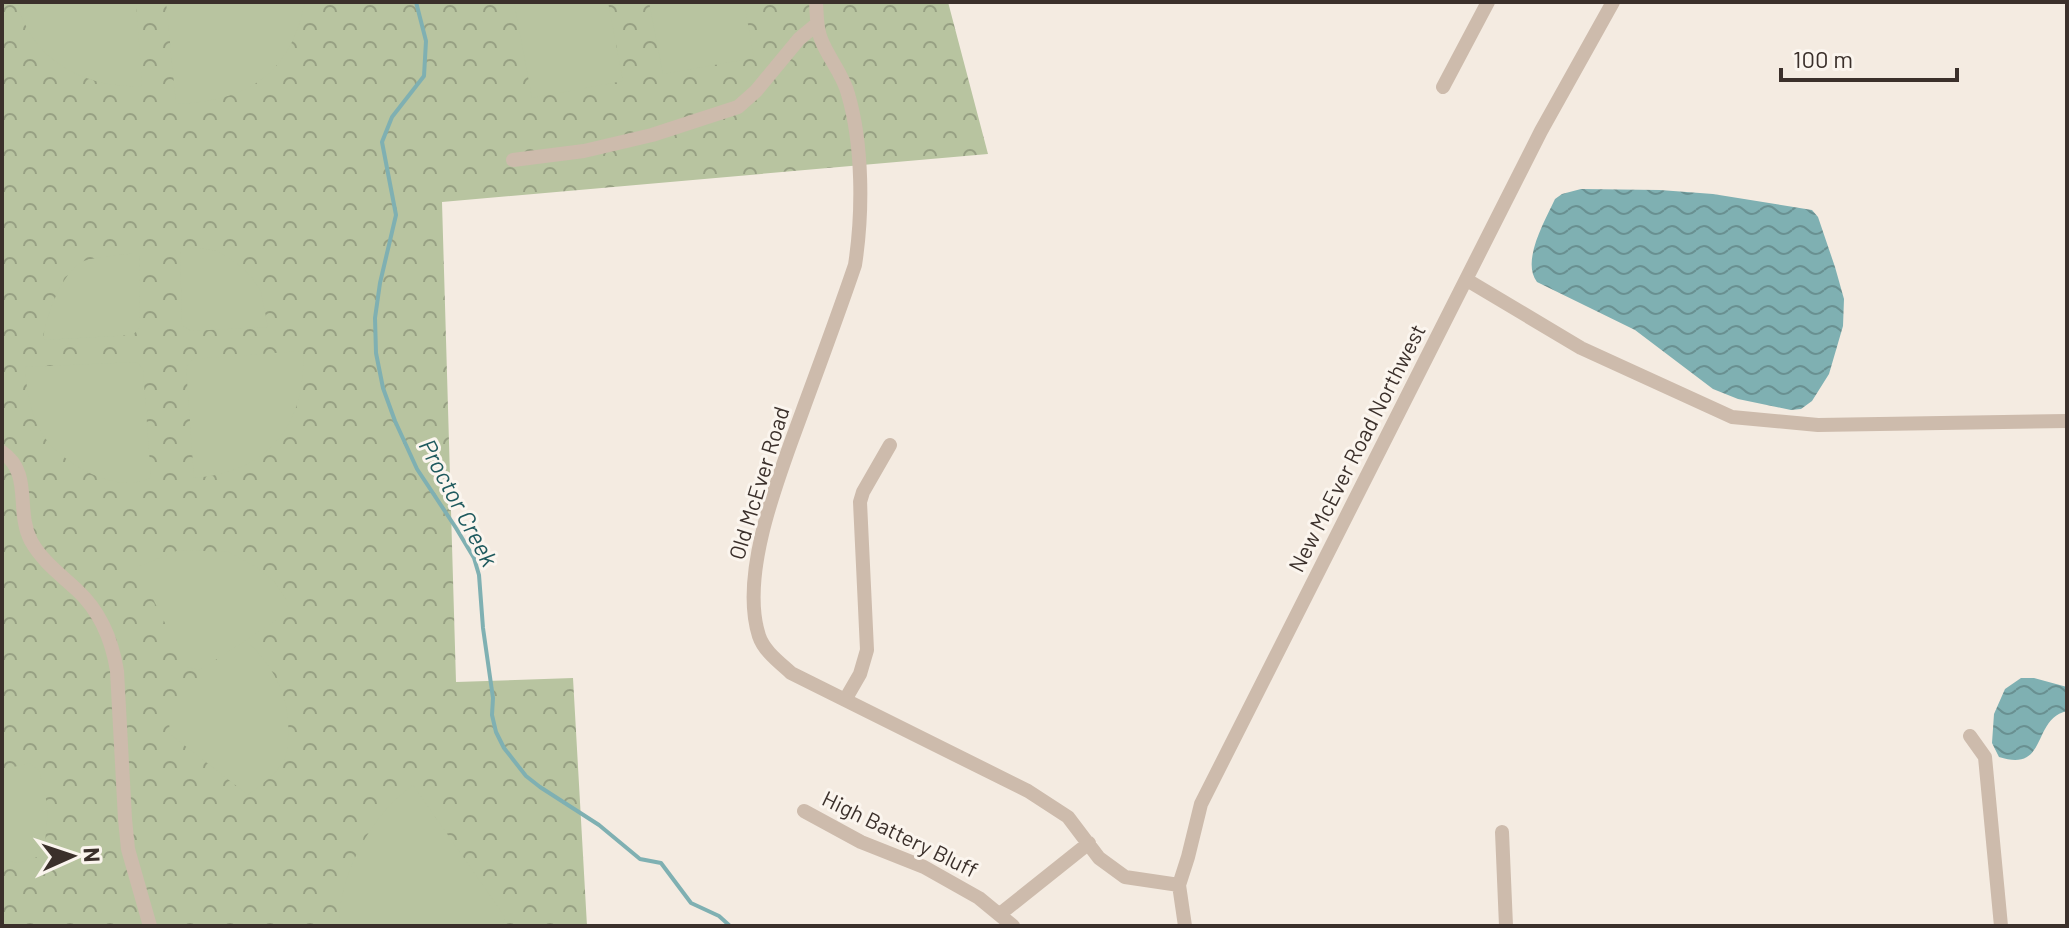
<svg xmlns="http://www.w3.org/2000/svg" width="2069" height="928" font-family="Barlow,sans-serif">
  <defs>
    <pattern id="park-crowns" width="20" height="18" patternUnits="userSpaceOnUse" patternTransform="scale(2)"><rect width="20" height="18" fill="#b8c4a0"/><path d="M2 6a3 3 0 1 1 6 0M12 15a3 3 0 1 1 6 0" fill="none" stroke="#97a083"/></pattern>
    <pattern id="water-waves" width="16" height="10" patternUnits="userSpaceOnUse" patternTransform="scale(2)"><rect width="16" height="10" fill="#7fb0b2"/><path d="M0 5q4-4 8 0t8 0" fill="none" stroke="#699091"/></pattern>
  </defs>
  <rect width="100%" height="100%" fill="#f4ebe1"/>
  <path fill="url(#park-crowns)" d="M2 2H948L988 154 442 202 456 682 573 678 587 926H2Z"/>
  <path fill="#b8c4a0" d="M17 2H136L142 86C85 89 31 60 17 2Z
    M166 2H305C290 75 248 101 176 104Z
    M514 2H608L623 81 532 98Z
    M649 2H744L754 58 663 74Z
    M200 248 218 251 235 262 251 276 261 292 268 327 191 331 182 325 180 249Z
    M139 253 140 327 133 335 43 340C45 319 61 273 82 262 91 257 127 254 139 253Z
    M303 351C307 424 268 473 194 478L186 367 193 359Z
    M137 362 143 369 151 478C145 480 138 482 132 483 98 485 48 454 36 422 29 405 26 385 25 367Z
    M179 550 229 552 256 567 274 581 286 599 288 613 200 670 187 667 137 567Z
    M248 643C275 667 291 700 288 737 288 742 288 750 286 755 281 772 260 785 248 795L170 734 169 722Z
    M29 763 39 770 48 808 44 855 18 863 2 860V770Z
    M413 785 505 917 502 926H339C339 882 360 839 389 806 396 798 405 792 413 785Z"/>
  <path fill="url(#water-waves)" d="M1581 189 1660 190 1713 194 1812 210 1818 217 1835 267 1844 299 1843 326 1829 374 1812 401 1801 409 1791 410 1738 399 1713 389 1635 330 1537 282C1521 261 1545 221 1555 199L1562 194Z
    M2021 678H2034L2067 687V711C2031 719 2049 773 1999 757L1992 743 1994 714 2005 689Z"/>
  <g fill="none" stroke-linecap="round" stroke-linejoin="round">
    <path stroke="#7fb0b2" stroke-width="4" d="M416 2 426 41 424 76 392 117 382 142 396 215 380 283 375 318 376 353 383 388 395 421 417 469 456 528 474 558 479 575 483 628 493 698 492 715 496 732 504 748 526 776 540 787 599 825 640 859 661 863 691 903 719 916 730 926"/>
    <path stroke="#cdbbac" stroke-width="14" d="M816 2C817 14 816 27 821 39 828 58 843 74 848 94 863 145 863 213 855 265 839 312 822 358 805 404 783 466 738 571 759 636 764 651 779 662 791 673L1028 791 1068 817 1099 858 1125 877 1179 885
      M1443 87 1488 2
      M513 160 584 151 652 135 738 107 756 91 799 39 817 24
      M1467 280 1581 348 1732 417 1818 425 2067 421
      M2 452C33 473 15 510 31 541 42 561 61 575 77 590 101 612 112 640 117 671L125 819 128 849 150 926
      M845 700 860 674 867 650 860 502 863 492 890 445
      M1970 736 1985 757 2001 926
      M804 811 861 842 924 867 979 898 1013 926
      M1502 832 1506 926
      M1000 914 1089 843
      M1185 926 1179 885 1188 857 1201 804 1541 131 1613 2"/>
  </g>
  <g text-anchor="middle" stroke-width="6" stroke-linejoin="round" paint-order="stroke">
    <g font-size="22" fill="#3b302b" stroke="#fbf5ee">
      <text transform="translate(1357 448) rotate(-63)" y="8">New McEver Road Northwest</text>
      <text transform="translate(759 483) rotate(-73)" y="8">Old McEver Road</text>
      <text transform="translate(900 834) rotate(26)" y="8">High Battery Bluff</text>
    </g>
    <g font-size="24" font-style="italic" fill="#1f5a5e" stroke="#fbf5ee">
      <text transform="translate(458 503) rotate(62)" y="8">Proctor Creek</text>
    </g>
  </g>
  <rect width="2069" height="928" fill="none" stroke="#3b302b" stroke-width="8"/>
  <g transform="translate(72 856) rotate(87)" stroke="#fbf5ee" stroke-width="6" paint-order="stroke">
  <path d="M0-6L14 30L0 20L-14 30Z" fill="#3b302b"/>
  <text y="-12" font-size="22" font-weight="bold" text-anchor="middle" fill="#3b302b">N</text>
  </g>
  <path d="M1781 68v12h176v-12" fill="none" stroke="#3b302b" stroke-width="4"/>
  <text x="1793" y="68" font-size="24" fill="#3b302b" stroke="#fbf5ee" stroke-width="6" paint-order="stroke">100 m</text>
</svg>
